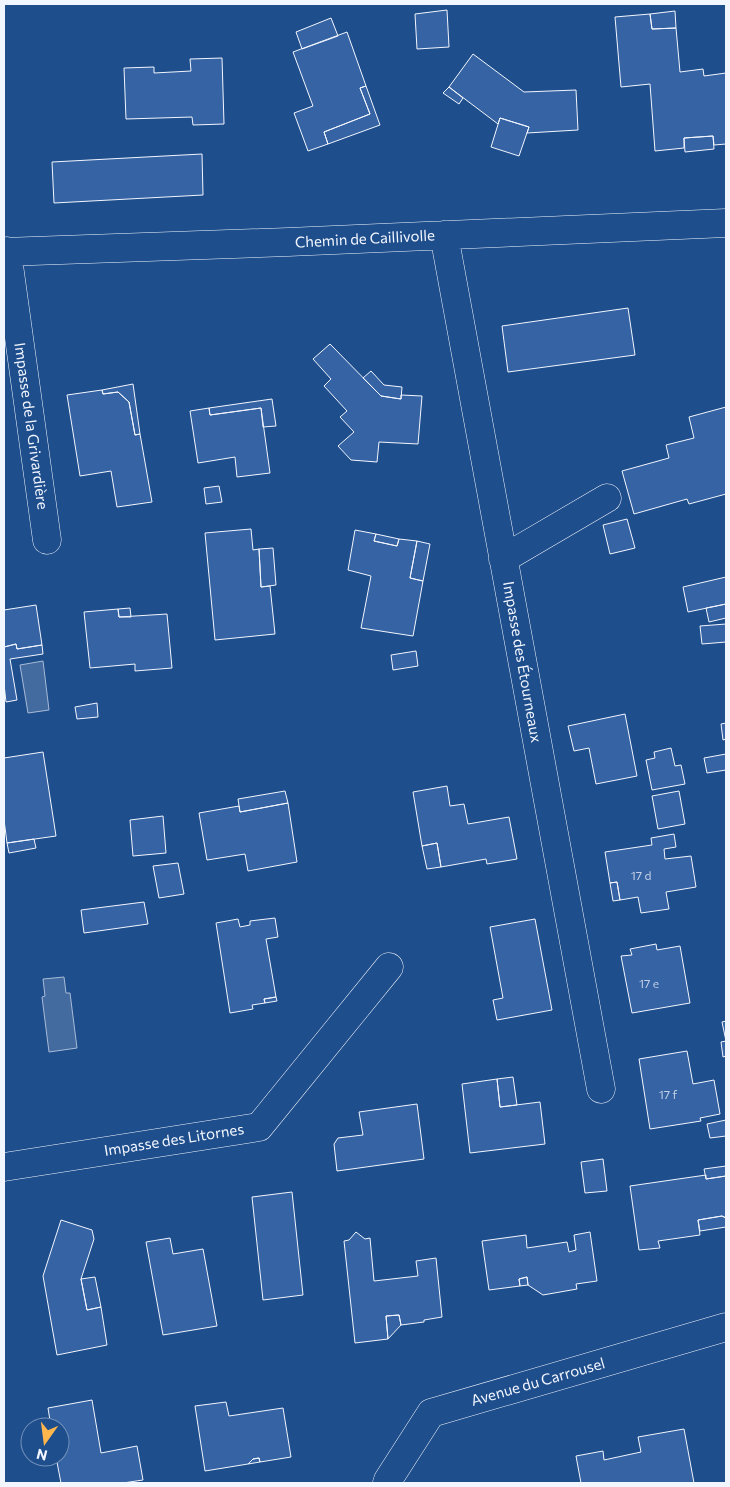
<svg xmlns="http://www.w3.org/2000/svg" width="730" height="1487" font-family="Commissioner,sans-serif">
  <rect width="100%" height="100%" fill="#1f4e8c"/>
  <path fill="#446ba0" stroke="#a8bbd7" d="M43 661 49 710 28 713 20 665Z
    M64 977 66 993H70L77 1048 49 1052 42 997 45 996 43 979Z"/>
  <path fill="#3563a3" stroke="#f2f6ff" d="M447 10 449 47 417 49 415 14Z
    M675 11 676 28 652 29 650 14Z
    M650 14 652 29 676 28 680 72 703 69 704 76 726 73V144L714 145 713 136 684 138V148L655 151 650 84 621 87 615 17Z
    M331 18 338 36 302 49 296 32Z
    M347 32 366 86 360 88 370 114 324 132 328 144 308 151 294 113 313 106 293 52Z
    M473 54 524 92 576 90 578 130 527 133 529 127 500 118 498 124 449 87Z
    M222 58 224 124 193 125 192 117 126 119 124 68 154 67V73L191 71 190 59Z
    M366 86 380 125 328 144 324 132 370 114 360 88Z
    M449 87 463 98 459 104 443 93Z
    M500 118 529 127 519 156 491 147Z
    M713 136 714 149 685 152 684 138Z
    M202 154 203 195 54 203 52 162Z
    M628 308 635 355 508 372 502 326Z
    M330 344 381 396 401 399V395L422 396 418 444 379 442 377 462 351 460 338 446 354 432 340 417 347 411 324 386 331 379 313 359Z
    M371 371 384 385 402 387 401 399 381 396 363 378Z
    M133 384 140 434 135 435 129 402 118 392 103 394 102 390Z
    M102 390 103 394 118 392 129 402 135 435 140 434 152 502 117 507 111 471 80 476 67 395Z
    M272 399 276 426 263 427 261 408 210 415 209 408Z
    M726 407V494L689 504 687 499 634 514 622 471 669 458 666 445 694 438 689 417Z
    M209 408 210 415 261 408 270 473 237 477 235 457 198 463 190 411Z
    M219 486 222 502 206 504 204 488Z
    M627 519 635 548 610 554 603 525Z
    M251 529 253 550 259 549 261 587 270 586 275 634 215 640 205 533Z
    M355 530 376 534 374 541 397 546 399 539 417 541 410 578 423 581 413 636 361 628 371 576 348 570Z
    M376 534 399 539 397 546 374 541Z
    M417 541 430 544 423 581 410 578Z
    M273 548 276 585 261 587 259 549Z
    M726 577V606V604L688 612 683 587Z
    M726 604V618L709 622 706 608Z
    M36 605 42 645 17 649 16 644 4 647V610Z
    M130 608 131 617H119L118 609Z
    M118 609 119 617 167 614 172 668 135 671V664L90 668 84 612Z
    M726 624V642L702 644 700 626Z
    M16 644 17 649 42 645 43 654 10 659 17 700 6 702 4 684V647Z
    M416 651 418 666 393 670 391 655Z
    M97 703 98 717 77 719 75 707Z
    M625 714 637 776 596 784 589 748 574 751 568 726Z
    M726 723V739L723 740 721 724Z
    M671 748 675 766 681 765 685 784 652 790 646 760 655 758 654 752Z
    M43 752 56 836 7 843 4 820V758Z
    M726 754V770L707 773 704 758Z
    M447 786 450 806 464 804 468 824 509 817 517 859 487 864 486 859 441 867 437 843 422 846 413 792Z
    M285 791 288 803 240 812 238 799Z
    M679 791 685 824 658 829 652 796Z
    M288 803 297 862 248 871 245 854 207 860 199 813 239 806 240 812Z
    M163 816 166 853 133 856 130 820Z
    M674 834 676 847 664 849 665 859 691 856 696 887 666 892 669 909 641 913 638 897 620 900 617 882 610 883 605 852 652 845 651 838Z
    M34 839 36 848 9 853 7 843Z
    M437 843 441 867 427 869 422 846Z
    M178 863 184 894 159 898 153 866Z
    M617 882 620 900 613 901 610 883Z
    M144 902 148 924 84 933 81 910Z
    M275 918 278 937 266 939 276 997 264 999 265 1003 252 1005 253 1009 230 1013 216 923 238 919 240 927 250 925V921Z
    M535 919 552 1010 497 1020 493 1000 503 998 490 927Z
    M656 944 657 950 680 946 690 1003 632 1013 621 956 632 955 630 949Z
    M276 997 277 1001 265 1003 264 999Z
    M726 1021V1056L723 1057 721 1042 726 1041 722 1022Z
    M687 1051 693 1084 714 1080 720 1114 700 1118 701 1121 650 1129 639 1059Z
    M513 1077 517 1105 500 1107 497 1079Z
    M497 1079 500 1107 540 1102 545 1144 470 1153 462 1084Z
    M417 1104 424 1159 337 1171 334 1144 338 1138 363 1135 359 1112Z
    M726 1120V1136L710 1138 707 1124Z
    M603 1159 607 1191 585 1193 581 1162Z
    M726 1166V1176L706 1179 704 1169Z
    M706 1175V1179L726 1176V1218L722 1216 698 1220 700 1235 658 1241 660 1248 639 1250 630 1186Z
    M292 1192 303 1295 263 1300 252 1197Z
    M722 1216 726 1218V1227L700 1231 698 1220Z
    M61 1220 92 1230 94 1239 81 1279 87 1310 101 1307 107 1345 57 1355 43 1276Z
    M356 1232 365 1239 370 1238 374 1281 418 1276 416 1261 436 1258 442 1317 424 1320V1322L401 1325 399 1315 386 1316 388 1339 355 1343 344 1241 349 1240Z
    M590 1232 597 1281 576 1284 577 1289 543 1295 528 1285 527 1277 519 1279 520 1286 489 1290 482 1241 526 1235 527 1248 567 1242 569 1252 576 1250 574 1235Z
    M170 1238 173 1254 203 1249 217 1326 163 1335 146 1242Z
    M95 1277 101 1307 87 1310 81 1279Z
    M527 1277 528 1285 520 1286 519 1279Z
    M399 1315 401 1325 388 1339 386 1316Z
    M92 1400 101 1453 137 1446 143 1480 123 1483H61L56 1457H60V1427H51L48 1408Z
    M226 1402 229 1416 283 1408 291 1457 260 1462 259 1458 253 1459 248 1464 205 1471 195 1406Z
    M684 1429 694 1483H581L576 1456 603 1451 604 1460 641 1452 638 1437Z
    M259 1458 260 1462 248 1464 253 1459Z"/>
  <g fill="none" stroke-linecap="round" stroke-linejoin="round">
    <defs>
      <path id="minor" d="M444 235 601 1089
        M7 251 47 540
        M4 252 288 242 726 223
        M503 559 607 498
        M4 1167 259 1127 389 967
        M387 1483 388 1480 431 1413 726 1327"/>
    </defs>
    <use href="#minor" stroke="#f2f6ff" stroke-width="29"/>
    <use href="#minor" stroke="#1f4e8c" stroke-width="28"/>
  </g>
  <g text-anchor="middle" stroke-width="4" stroke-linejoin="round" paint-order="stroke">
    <g font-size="12" fill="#c3d1e8">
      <text x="641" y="880">17 d</text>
      <text x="649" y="988">17 e</text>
      <text x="668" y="1099">17 f</text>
    </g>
    <g font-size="15" fill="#f2f6ff" stroke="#1f4e8c">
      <text transform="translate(365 239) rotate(-3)" y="5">Chemin de Caillivolle</text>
      <text transform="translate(31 426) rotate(82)" y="5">Impasse de la Grivardière</text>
      <text transform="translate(522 662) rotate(80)" y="5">Impasse des Étourneaux</text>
      <text transform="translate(174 1140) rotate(-9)" y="5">Impasse des Litornes</text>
      <text transform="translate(538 1382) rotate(-16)" y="5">Avenue du Carrousel</text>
    </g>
  </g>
  <rect width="730" height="1487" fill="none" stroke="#f2f6ff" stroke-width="10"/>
  <g transform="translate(45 1442) rotate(194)"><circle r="24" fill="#1f4e8c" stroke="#7391ba"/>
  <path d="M0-4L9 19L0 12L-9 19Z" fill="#ffb74d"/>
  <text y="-8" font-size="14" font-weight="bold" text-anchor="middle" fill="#f2f6ff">N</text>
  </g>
</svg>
